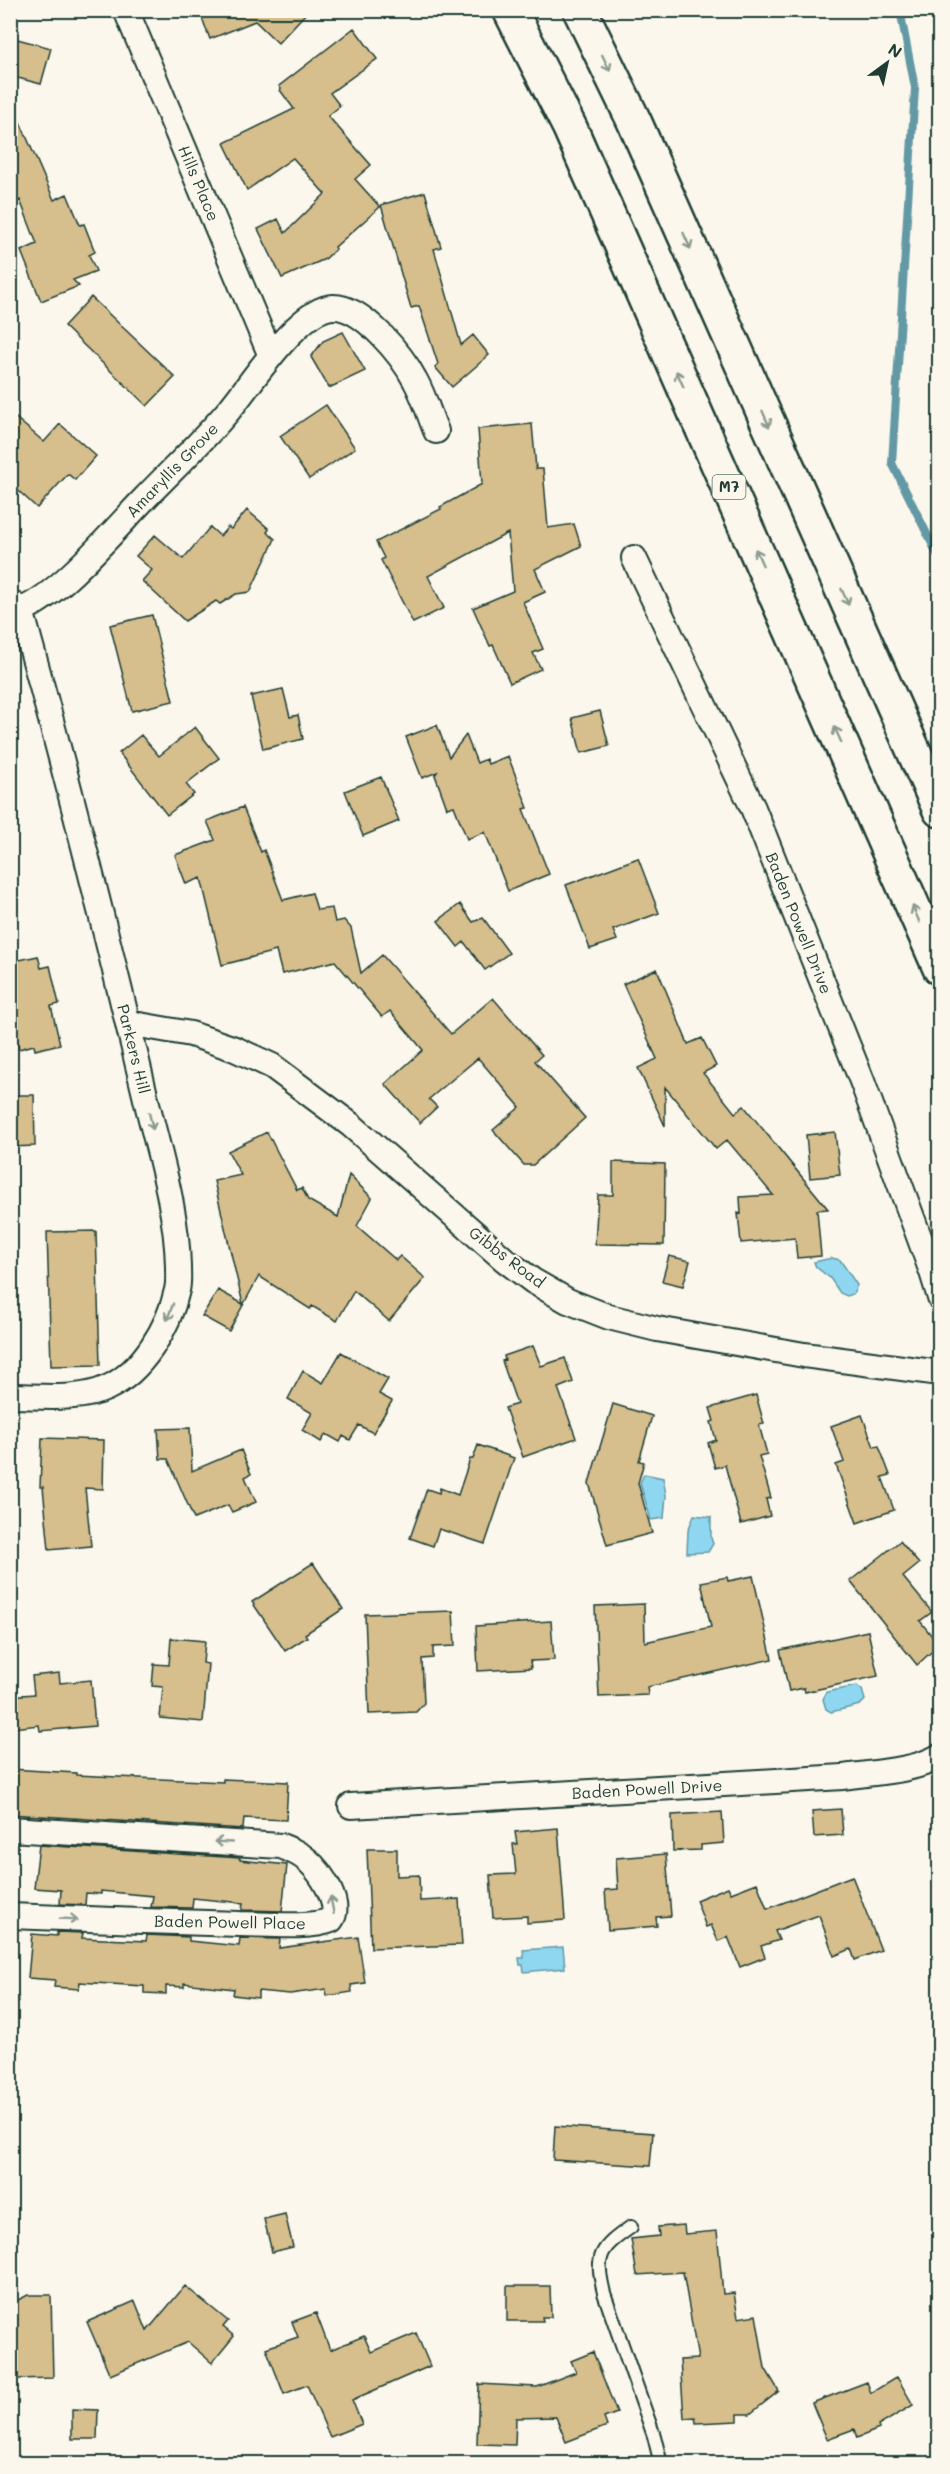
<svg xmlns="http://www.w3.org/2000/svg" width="950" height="2474" font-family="Mali,sans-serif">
  <rect width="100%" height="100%" fill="#fbf7ec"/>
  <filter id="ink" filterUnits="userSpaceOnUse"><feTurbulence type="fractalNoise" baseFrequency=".0167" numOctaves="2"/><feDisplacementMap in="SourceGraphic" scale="12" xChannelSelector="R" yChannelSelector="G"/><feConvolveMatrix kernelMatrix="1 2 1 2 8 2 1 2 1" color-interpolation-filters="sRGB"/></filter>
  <g filter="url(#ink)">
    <path fill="#8fd7f1" stroke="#6299a5" stroke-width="1.5" d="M832 1258 840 1260 857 1285 853 1294 847 1296 840 1293 830 1278 816 1267 814 1262Z
      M644 1474 663 1478 666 1495 664 1518 651 1520 640 1483Z
      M694 1515 711 1517V1538L713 1544 708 1552 687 1553 688 1531Z
      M857 1686 862 1690 865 1700 860 1705 831 1712 826 1709 823 1699 827 1692Z
      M563 1947 565 1968 524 1972 523 1965H520L519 1958H524L523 1950Z"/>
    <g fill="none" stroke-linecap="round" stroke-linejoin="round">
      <path stroke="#6299a5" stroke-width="8" d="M900 10 915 88 892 463 940 560"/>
    </g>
    <path fill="#d6be8d" stroke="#1f3d34" stroke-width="1.5" d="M199 10H309L278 43 255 21 210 39Z
      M354 28 377 59 330 93 340 106 328 116 371 165 355 179 380 207 335 247 336 249 325 259 282 278 258 229 278 219 285 233 325 194 293 158 247 190 224 143 294 109 280 90 281 89 279 86Z
      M10 37 51 48 41 84 10 76Z
      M10 99 54 200 67 194 80 225 84 224 95 252 89 255 96 271 73 280 79 286 41 301 21 251 37 244 20 200 10 204Z
      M425 192 441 247 434 249 461 345 473 335 489 355 452 387 435 367 438 364 419 306 411 308 381 205Z
      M91 297 175 377 147 406 64 326Z
      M343 332 365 371 329 388 311 357 323 341Z
      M326 405 355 448 309 479 280 436Z
      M10 413 44 442 60 424 96 456 75 480 68 474 37 508 10 483Z
      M532 424 536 469H543L548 528 574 524 581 546 535 569 545 592 523 602 543 649 533 653 541 669 510 683 493 645 490 646 473 608 513 591 508 533 428 576 444 608 413 623 381 560 384 558 376 542 441 509 440 507 482 484 478 429Z
      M247 510 269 529 267 532 275 539 250 592 236 594 220 604 216 601 185 621 142 581 152 570 136 556 155 535 183 559 210 527 220 536 228 527 231 529Z
      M152 615 173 701 132 711 110 625Z
      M283 689 290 717 298 715 303 739 263 749 251 696Z
      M600 711 609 746 581 753 572 718Z
      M437 725 449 757 466 735 477 763 486 759 488 764 508 756 528 808 523 809 549 874 508 891 485 832 467 839 454 806 447 808 435 775 437 772 422 778 406 737Z
      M195 727 219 758 186 784 194 794 167 815 119 753 141 735 159 756Z
      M381 777 399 821 363 836 345 791Z
      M243 807 261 852 264 850 283 900 312 893 317 910 332 908 335 922 344 920 351 928 361 973 382 955 451 1034 493 998 542 1055 535 1061 585 1118 533 1165H524L493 1130 520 1107 478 1058 429 1099 437 1107 420 1123 385 1084 423 1050 390 1011 382 1017 335 961 282 974 276 951 222 965 201 878 186 884 175 855 215 840 207 821Z
      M638 858 659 913 613 930 617 940 590 949 566 885Z
      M460 904 473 922 483 918 509 953 485 970 464 942 458 947 438 921Z
      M38 956 41 968 50 966 59 1004 51 1006 60 1044 35 1050 34 1045 19 1049 10 1013V962Z
      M657 969 688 1044 702 1038 716 1066 703 1073 735 1113 744 1106 828 1209 817 1210 821 1256 797 1258 795 1238 741 1243 738 1213 741 1214 740 1197 773 1195 727 1140 716 1149 665 1087V1126L638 1068 657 1059 623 984Z
      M10 1095H34L35 1146 10 1147Z
      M267 1132 297 1190 302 1188 308 1200 338 1217 349 1175 372 1198 357 1226 396 1260 400 1256 425 1278 389 1321 354 1291 337 1321 312 1306 310 1309 259 1276 229 1331 202 1316 218 1290 243 1304 214 1181 241 1175 228 1151Z
      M835 1132 840 1175 810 1178 806 1135Z
      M613 1162 665 1164 664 1245 595 1244 598 1195H613Z
      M96 1231 100 1365 51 1366 47 1232Z
      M669 1256 690 1261 683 1286 662 1281Z
      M533 1346 541 1366 565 1358 573 1382 558 1388 576 1438 523 1457 505 1408 517 1404 502 1361 505 1360 504 1356Z
      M341 1352 388 1379 379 1394 392 1401 373 1433 359 1425 350 1440 343 1436 340 1442 326 1434 321 1442 302 1430 312 1413 288 1399 303 1371 323 1383Z
      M756 1395 764 1424 759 1425 767 1454 759 1456 771 1498 766 1499 770 1516 741 1524 725 1465 715 1468 708 1443 716 1440 711 1422 714 1421 710 1408Z
      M613 1404 652 1416 639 1461 644 1462 638 1483 652 1533 607 1545 589 1483Z
      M862 1415 874 1447 879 1446 890 1475 882 1477 894 1510 857 1523 836 1465 844 1462 831 1426Z
      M190 1428 192 1471 241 1450 251 1474 245 1477 256 1502 232 1512 228 1505 194 1519 168 1459H160L158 1429Z
      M42 1438 104 1440 103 1489 85 1488 91 1546 49 1550 43 1487H40Z
      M478 1445 514 1458 485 1544 439 1529 433 1546 410 1538 427 1489 439 1493 440 1488 458 1495 470 1459H473Z
      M900 1541 919 1564 903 1577 932 1612 920 1621 939 1645 917 1665 850 1581Z
      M313 1563 343 1609 305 1634 307 1637 285 1651 252 1602Z
      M753 1576 772 1659 647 1687 648 1695 599 1697 595 1606 644 1604 645 1642 711 1627 701 1582 727 1577 728 1581Z
      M453 1611 455 1646 433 1647V1658L422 1659 424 1703 416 1712 369 1714 365 1614Z
      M551 1621 554 1660 530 1661 531 1668 478 1671 476 1626Z
      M868 1631 878 1676 805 1692 804 1688 789 1691 780 1650Z
      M171 1638 205 1641 203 1663 208 1664 203 1722 160 1718 163 1687 152 1686 154 1664 169 1665Z
      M59 1673 60 1683 91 1680 95 1726 40 1731 39 1725 13 1728 10 1696 34 1694 32 1676Z
      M10 1769 76 1773V1775L223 1782V1779L288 1782 286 1820 244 1818 243 1829 10 1814Z
      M841 1809 843 1835 814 1837 812 1811Z
      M722 1812 724 1843 701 1845V1850L673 1851 672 1815Z
      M558 1828 565 1920 527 1923V1916L493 1918 490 1875 516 1874 513 1844H517L515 1832Z
      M39 1845 240 1858V1860L287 1865 282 1911 242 1910 243 1903 193 1898 192 1908 151 1907 153 1896 101 1891V1894L86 1893 85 1905 60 1904 61 1890 34 1888Z
      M367 1849H397V1876L419 1875 420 1901 459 1899 462 1945 371 1948Z
      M666 1854 671 1916 656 1917 657 1926 608 1930 605 1890 618 1889 616 1858Z
      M852 1876 881 1950 855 1960 851 1949 834 1956 819 1915 775 1931 779 1940 761 1946 765 1957 740 1967 728 1937 718 1941 711 1925 706 1927 696 1900 728 1887 731 1893 757 1883 767 1909Z
      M57 1932 83 1933 82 1938 146 1941 147 1935 189 1937V1941L239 1946 240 1938 280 1939 279 1948 358 1937 365 1983 351 1985 352 1992 327 1996 326 1989 290 1994 258 1991V1998L233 1995 234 1989 184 1983V1987L166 1986V1994L144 1993V1986L94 1983 80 1982 79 1989 54 1987 55 1980 28 1978 32 1934 57 1936Z
      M555 2126 653 2133 650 2166 553 2160Z
      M285 2214 293 2247 272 2252 264 2219Z
      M684 2225 685 2234 717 2231 723 2294 734 2293 738 2318 756 2315 765 2368 779 2391 750 2414H738V2421L696 2423 695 2417 684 2418 680 2360 698 2359 683 2272 637 2275 631 2239 659 2236 658 2227Z
      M185 2286 228 2321 223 2327 234 2336 212 2363 188 2342 110 2375 87 2322 135 2301 147 2331Z
      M507 2286H550L551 2317H542L543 2321H507Z
      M28 2295H51L53 2378 15 2379 14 2302Z
      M316 2313 330 2350 364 2336 371 2352 416 2333 430 2366 352 2400 362 2424 330 2437 307 2385 284 2394 266 2348 298 2337 292 2322Z
      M593 2352 617 2413 604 2418 607 2426 566 2442 556 2417 516 2418 515 2445 477 2444 479 2384 537 2387 576 2372 571 2361Z
      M897 2377 913 2405 878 2426 879 2429 857 2438 854 2429 827 2439 812 2403 867 2382 871 2393Z
      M72 2409 98 2410 97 2439H72Z"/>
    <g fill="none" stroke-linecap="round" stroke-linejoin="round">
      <defs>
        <path id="service" d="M631 2227C599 2249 595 2256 604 2293L654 2436 661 2464"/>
        <path id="minor" d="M126 10 271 356
          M634 558 753 808 862 1081 932 1272 940 1298
          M10 602 21 610C66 772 107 935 146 1099 159 1153 177 1210 178 1267 178 1274 179 1282 177 1290 169 1327 142 1372 107 1388 80 1401 40 1396 10 1396
          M21 610C60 595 114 530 145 498 173 469 203 441 229 410 251 384 299 308 333 307 363 306 403 357 415 380 424 396 429 414 436 431
          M128 1023 191 1034 235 1049 272 1066 351 1125 505 1260 533 1281 568 1301 609 1317 657 1329 804 1355 940 1373
          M351 1806 843 1777C874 1772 913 1772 940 1756
          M10 1829 281 1846C291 1850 299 1853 307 1860 320 1871 343 1904 331 1920 311 1929 262 1924 240 1924 163 1922 87 1919 10 1916"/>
        <path id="motorway" d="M510 10 570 128 940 968
          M580 10 634 121 940 810"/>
      </defs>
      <use href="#service" stroke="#1f3d34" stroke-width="16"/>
      <use href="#minor" stroke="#1f3d34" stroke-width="28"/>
      <use href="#motorway" stroke="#1f3d34" stroke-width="38"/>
      <use href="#service" stroke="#fbf7ec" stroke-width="12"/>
      <use href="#minor" stroke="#fbf7ec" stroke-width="24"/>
      <use href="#motorway" stroke="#fbf7ec" stroke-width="33"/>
    </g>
    <defs><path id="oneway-shaft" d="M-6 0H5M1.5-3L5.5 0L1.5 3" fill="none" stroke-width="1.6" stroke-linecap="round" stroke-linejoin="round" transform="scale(1.5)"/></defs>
    <g stroke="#8d9a90">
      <use href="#oneway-shaft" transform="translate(606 63) rotate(65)"/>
      <use href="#oneway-shaft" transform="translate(687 241) rotate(66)"/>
      <use href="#oneway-shaft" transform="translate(680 379) rotate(-114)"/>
      <use href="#oneway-shaft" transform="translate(766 419) rotate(66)"/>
      <use href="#oneway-shaft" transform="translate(759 557) rotate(-114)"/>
      <use href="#oneway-shaft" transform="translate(845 597) rotate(66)"/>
      <use href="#oneway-shaft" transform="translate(838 735) rotate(-114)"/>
      <use href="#oneway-shaft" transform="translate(916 914) rotate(-113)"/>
      <use href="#oneway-shaft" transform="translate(151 1121) rotate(77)"/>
      <use href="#oneway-shaft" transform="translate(170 1312) rotate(111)"/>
      <use href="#oneway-shaft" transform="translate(223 1842) rotate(-177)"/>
      <use href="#oneway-shaft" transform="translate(332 1905) rotate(-101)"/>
      <use href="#oneway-shaft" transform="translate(69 1919) rotate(3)"/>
    </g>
  </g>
  <g text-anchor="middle" stroke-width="4.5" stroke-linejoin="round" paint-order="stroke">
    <rect fill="#fbf7ec" stroke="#61756b" stroke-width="1.5" x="712.5" y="475" width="33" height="24" rx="4.5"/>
    <g font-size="15" font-weight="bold" fill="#1f3d34">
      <text x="729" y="492">M7</text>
    </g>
    <g font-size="16" fill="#1f3d34" stroke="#fbf7ec">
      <text transform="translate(199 183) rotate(67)" y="6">Hills Place</text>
      <text transform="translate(172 470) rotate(-46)" y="6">Amaryllis Grove</text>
      <text transform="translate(799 923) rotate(68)" y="6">Baden Powell Drive</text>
      <text transform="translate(134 1049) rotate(76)" y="6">Parkers Hill</text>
      <text transform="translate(507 1257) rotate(37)" y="6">Gibbs Road</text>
      <text transform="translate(647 1789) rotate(-3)" y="6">Baden Powell Drive</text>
      <text transform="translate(230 1922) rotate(1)" y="6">Baden Powell Place</text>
    </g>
  </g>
  <rect width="950" height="2474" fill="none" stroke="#fbf7ec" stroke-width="36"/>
  <rect x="18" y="18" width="914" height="2438" fill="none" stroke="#1f3d34" stroke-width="2" filter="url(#ink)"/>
  <g transform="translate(887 63) rotate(33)" stroke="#fbf7ec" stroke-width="4.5" paint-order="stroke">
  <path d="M0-4.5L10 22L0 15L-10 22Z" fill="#1f3d34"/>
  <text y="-9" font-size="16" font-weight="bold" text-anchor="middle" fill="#1f3d34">N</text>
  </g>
</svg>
